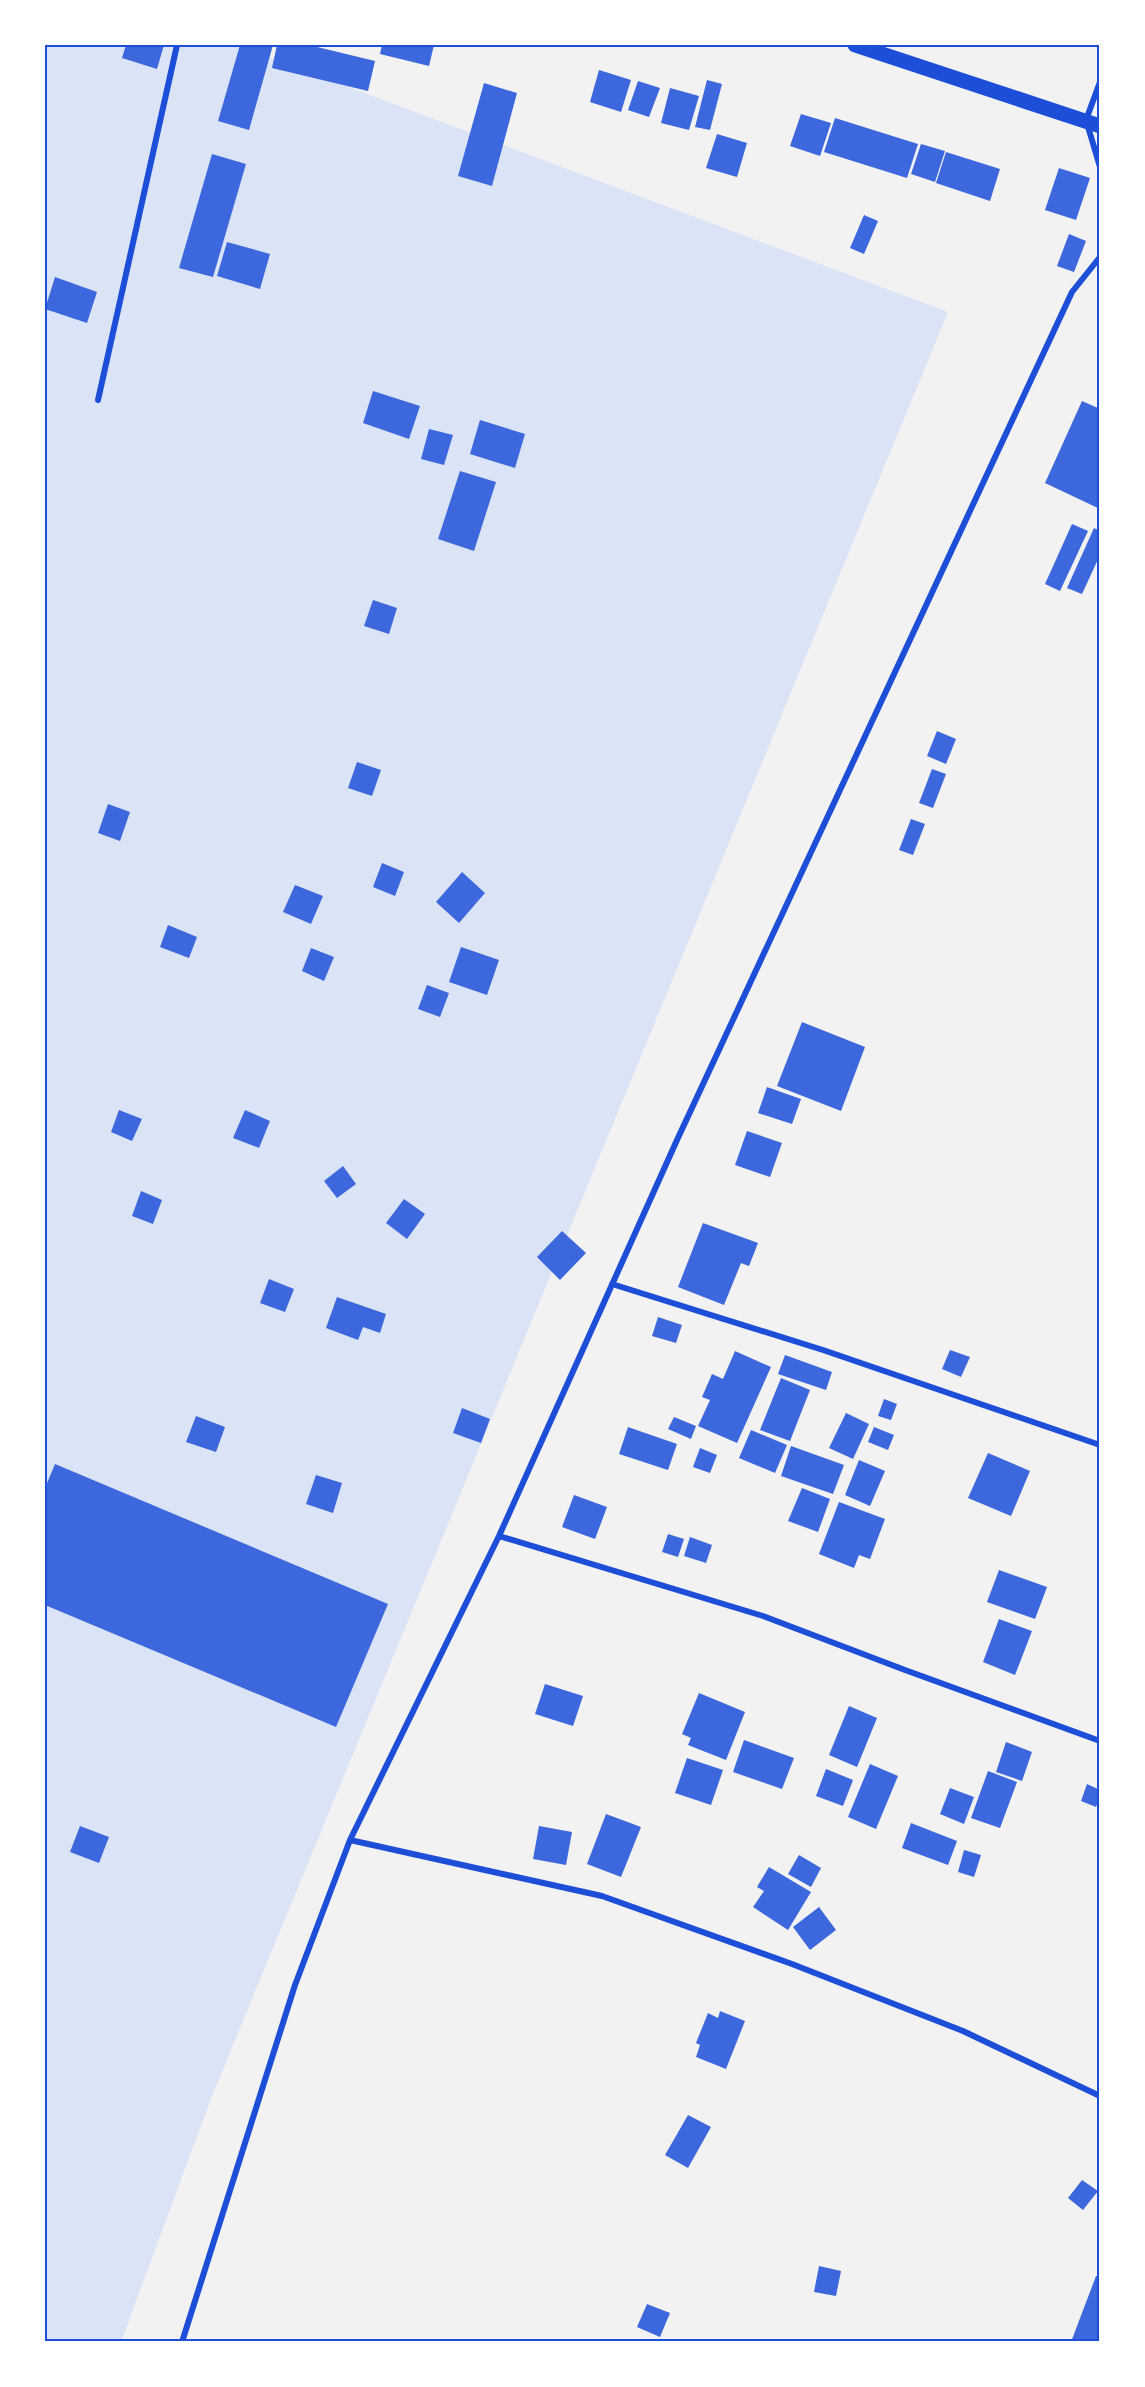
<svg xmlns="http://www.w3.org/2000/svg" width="1145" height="2387" font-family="Inter,sans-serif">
  <rect width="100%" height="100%" fill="#f2f2f2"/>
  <path fill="#dbe4f7" d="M45 45H237L948 312 212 2096 121 2342H45Z"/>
  <path fill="#3d67dc" d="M126 45H164L157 69 122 58Z
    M240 45H273L249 130 218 121Z
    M277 45H309L375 61 368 91 272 68Z
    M382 45H434L429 66 380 54Z
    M599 70 631 80 621 112 590 102Z
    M707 80 722 84 710 130 695 127Z
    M638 81 660 88 649 117 628 110Z
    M484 83 517 93 492 186 458 176Z
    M670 88 699 96 689 130 661 123Z
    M801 114 831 123 820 156 790 146Z
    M835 118 918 144 907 178 824 152Z
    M717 134 747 143 737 177 706 168Z
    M921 144 945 151 935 182 911 174Z
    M946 152 1000 169 990 201 936 183Z
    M212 154 246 164 213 277 179 268Z
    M1059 168 1090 178 1076 220 1045 210Z
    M864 215 878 221 864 254 850 248Z
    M1069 234 1086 241 1074 272 1057 266Z
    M227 242 270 254 260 289 217 276Z
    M55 277 97 292 87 323 45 309Z
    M373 391 420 406 409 439 363 423Z
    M1082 401 1100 409V509L1045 483Z
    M480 420 525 434 515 468 470 454Z
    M429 429 453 435 444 465 421 459Z
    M460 471 496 482 474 551 438 539Z
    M1072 524 1088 531 1060 591 1045 584Z
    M1094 528 1100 531V555L1082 594 1067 588Z
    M373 600 397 608 389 634 364 626Z
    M937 731 956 739 946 764 927 756Z
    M357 762 381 770 372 796 348 788Z
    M932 769 946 774 933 808 919 803Z
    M108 804 130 812 120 841 98 833Z
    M911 819 925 824 913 855 899 850Z
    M382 863 404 872 395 896 373 887Z
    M462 872 485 893 459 923 436 902Z
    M295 885 323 896 311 924 283 912Z
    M168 925 197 937 189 958 160 947Z
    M461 947 499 960 487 995 449 982Z
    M311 948 334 957 324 981 302 971Z
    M427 985 449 993 440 1017 418 1009Z
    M802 1022 865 1047 841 1111 777 1086Z
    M767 1087 801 1099 792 1124 758 1113Z
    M119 1110 142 1119 132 1141 111 1132Z
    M245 1110 270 1121 259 1148 233 1138Z
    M747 1131 782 1143 770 1177 735 1165Z
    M343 1166 356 1184 337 1198 324 1181Z
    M141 1191 162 1200 153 1224 132 1216Z
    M404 1199 425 1214 407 1239 386 1223Z
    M703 1223 758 1243 749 1266 741 1263 724 1305 678 1287Z
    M562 1231 586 1253 560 1280 537 1257Z
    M269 1279 294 1289 285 1312 260 1303Z
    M337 1297 386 1314 380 1333 363 1327 358 1340 326 1328Z
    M658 1317 682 1325 676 1343 652 1336Z
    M950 1350 970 1357 961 1377 942 1369Z
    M735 1351 771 1367 737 1443 698 1426 710 1400 702 1397 712 1374 723 1379Z
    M785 1355 832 1372 826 1390 778 1374Z
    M781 1378 810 1390 790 1441 760 1430Z
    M884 1399 897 1404 891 1420 878 1416Z
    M462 1408 490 1419 481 1443 453 1433Z
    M846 1413 869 1424 853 1459 829 1448Z
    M196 1416 225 1427 216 1452 186 1442Z
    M674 1417 696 1426 691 1439 668 1429Z
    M628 1427 677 1444 668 1470 619 1454Z
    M874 1427 894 1435 888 1450 868 1442Z
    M751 1430 787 1445 775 1473 739 1458Z
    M791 1446 844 1465 833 1494 781 1476Z
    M700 1448 717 1455 710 1473 693 1467Z
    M988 1453 1030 1471 1011 1516 968 1498Z
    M859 1460 885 1471 870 1506 845 1495Z
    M55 1464 388 1604 336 1727 45 1605V1488Z
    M316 1475 342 1483 333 1513 306 1504Z
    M802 1488 830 1499 818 1532 788 1521Z
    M574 1495 607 1507 595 1539 562 1527Z
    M839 1502 885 1519 870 1559 859 1555 854 1568 819 1554Z
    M668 1534 684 1539 678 1557 662 1552Z
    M690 1537 712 1545 706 1563 684 1556Z
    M999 1570 1047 1587 1035 1619 987 1602Z
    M999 1619 1032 1631 1015 1675 983 1662Z
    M545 1684 583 1696 573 1726 535 1714Z
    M699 1693 745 1712 726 1760 688 1745 691 1738 682 1734Z
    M849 1706 877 1718 857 1767 829 1755Z
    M744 1740 794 1758 782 1789 733 1772Z
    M1006 1742 1032 1752 1022 1781 996 1772Z
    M687 1758 723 1770 711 1805 675 1793Z
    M870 1764 898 1776 876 1829 848 1817Z
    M826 1769 853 1780 843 1806 816 1796Z
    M988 1771 1017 1782 1000 1828 971 1818Z
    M1087 1784 1100 1790V1798L1096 1807 1081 1801Z
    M950 1788 974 1797 964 1824 940 1814Z
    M606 1814 641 1827 621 1877 587 1864Z
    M911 1823 957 1841 948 1865 902 1848Z
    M80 1826 109 1837 99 1863 70 1852Z
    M539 1826 572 1832 566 1865 533 1859Z
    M964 1850 981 1855 974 1877 958 1872Z
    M799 1855 821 1868 811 1887 788 1874Z
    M769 1867 811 1892 788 1930 753 1907 764 1891 757 1887Z
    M819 1907 836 1930 810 1950 793 1927Z
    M720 2011 745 2021 726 2069 696 2057 700 2045 696 2043 708 2013 718 2018Z
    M688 2115 711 2127 688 2168 665 2155Z
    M1082 2180 1098 2191 1083 2210 1068 2198Z
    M819 2266 841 2271 836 2296 814 2292Z
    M1096 2276 1100 2277V2342H1071Z
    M647 2304 670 2313 660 2337 637 2327Z"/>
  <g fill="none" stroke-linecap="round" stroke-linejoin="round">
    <path stroke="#1d4ed8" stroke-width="6" d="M1100 82 1086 120 1100 167
      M98 400 177 45
      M612 1284 823 1350 1100 1445
      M499 1536 763 1616 905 1670 1100 1741
      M350 1840 602 1896 792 1964 963 2031 1100 2096
      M182 2342 295 1985 350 1840 499 1536 677 1140 1072 292 1100 257"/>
    <path stroke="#1d4ed8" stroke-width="15" d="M855 45 1100 126"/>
  </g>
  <rect width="1145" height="2387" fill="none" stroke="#ffffff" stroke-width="93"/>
  <rect x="46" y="46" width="1052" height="2294" fill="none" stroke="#1d4ed8" stroke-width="2"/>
</svg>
